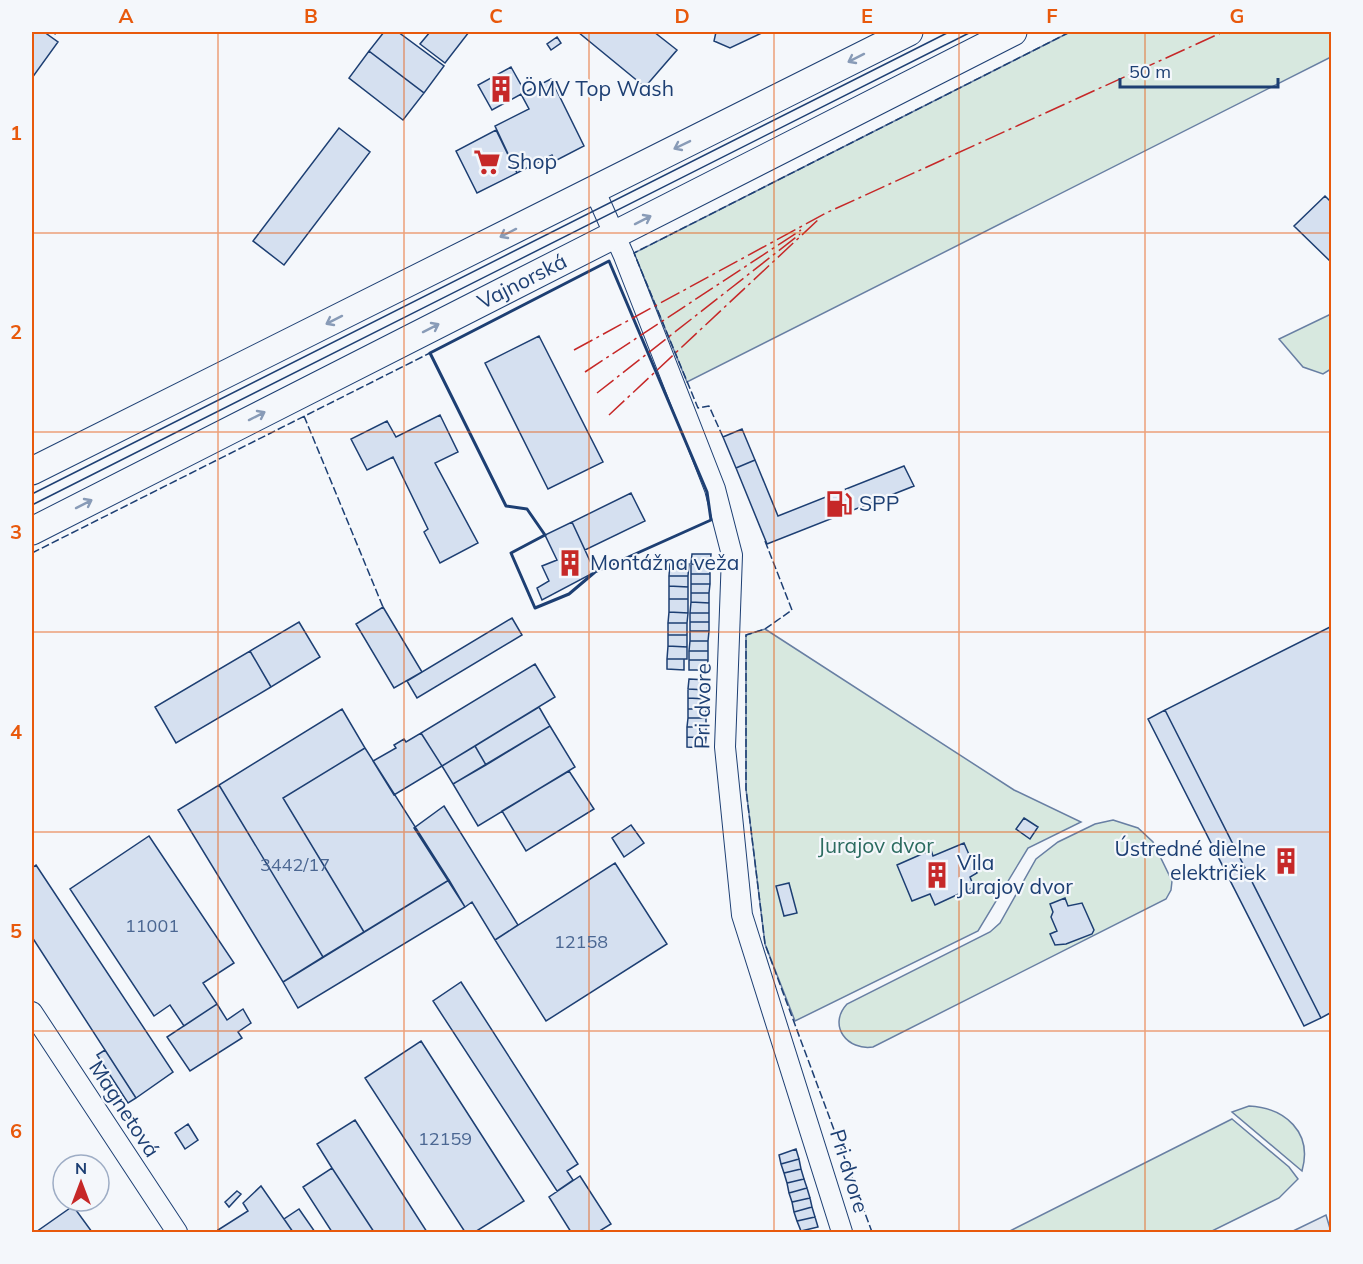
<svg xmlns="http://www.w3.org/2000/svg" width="1363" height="1264" font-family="Mulish,sans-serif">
  <rect width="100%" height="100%" fill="#f4f7fb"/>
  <path fill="#d7e8df" stroke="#687fa3" stroke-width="1.5" d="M1070 32H1331V57L687 382 634 253Z
    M1331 314V369L1323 374 1303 367 1279 339Z
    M765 629 1014 790 1081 822 1028 848 978 931 795 1021 765 944 746 789V635Z
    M1113 820 1138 828 1153 842 1172 881 1171 890 1166 899 873 1047C848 1051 827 1026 847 1004L990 932 1000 923 1036 859 1058 842 1095 824Z
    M1249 1106C1285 1108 1313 1132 1302 1171L1232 1112Z
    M1232 1119 1289 1167 1298 1179 1279 1198 1210 1232H1008Z"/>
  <path fill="#e3e8f0" stroke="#687fa3" stroke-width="1.5" d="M1326 1215 1331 1232H1291Z"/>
  <path fill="#d5e0f0" stroke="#1d3f73" stroke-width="1.5" d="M32 32H44L58 42 32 78Z
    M384 32H398L444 66 424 93 369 51Z
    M430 32H469L445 63 420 44Z
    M578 32H654L677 50 645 87Z
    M716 32H764L730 48 714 41Z
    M557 37 561 43 551 50 547 44Z
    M369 51 424 93 403 120 349 78Z
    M511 67 525 92 492 110 478 85Z
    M551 79 584 146 555 161 552 155 517 173 495 126 529 109 521 94Z
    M339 128 370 152 284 265 253 241Z
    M496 130 517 173 477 193 456 151Z
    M1325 196 1332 203V263L1294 226Z
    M539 336 603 462 548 489 485 363Z
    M440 415 458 452 435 463 478 543 440 563 424 532 428 529 393 457 367 470 351 439 387 421 396 437Z
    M742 429 755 460 736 468 723 437Z
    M755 460 778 516 904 466 914 486 767 544 736 468Z
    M631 493 645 521 585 550 572 522Z
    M572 522 595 572 542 600 537 588 549 581 542 566 557 560 545 535Z
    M692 554H711L710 565 691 564Z
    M670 564H689L688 576H669Z
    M691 564 710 565V574H691Z
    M691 574H710V584H691Z
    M669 576H688V587L669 586Z
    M691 584H710L709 593H691Z
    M669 586 688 587V599H669Z
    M691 593H709V603L691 602Z
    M669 599H688V613L669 612Z
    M691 602 709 603V613H690Z
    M383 607 422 672 394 688 356 624Z
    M669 612 688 613 687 623H668Z
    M690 613H709V622H690Z
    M512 618 522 635 417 698 407 681Z
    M299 622 320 657 271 687 250 651Z
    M690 622H709V631H690Z
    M668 623H687V635H668Z
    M1332 626V1012L1321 1018 1165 710Z
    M690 631H709L708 641H690Z
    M668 635H687V647L668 646Z
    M690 641H708V651H689Z
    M668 646 687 647V659H667Z
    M250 651 271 687 176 743 155 707Z
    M689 651H708V660H689Z
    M667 659H684V670L667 669Z
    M689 660H708L707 670H689Z
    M535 664 555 697 442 766 421 733Z
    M689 679 707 680V690L688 689Z
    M688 689 707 690V699L688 698Z
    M688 698 707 699 706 709H688Z
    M539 707 550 726 486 765 475 746Z
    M342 709 365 748 283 798 364 932 323 957 219 785Z
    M688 709H706V718H688Z
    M1165 710 1321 1018 1304 1026 1148 719Z
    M688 718H706V727H687Z
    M550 726 575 767 478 826 453 784Z
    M687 727H706V738L687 737Z
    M421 733 442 766 394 795 373 761 396 748 394 745 404 739 406 742Z
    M687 737 706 738 705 748 687 747Z
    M475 746 486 765 453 784 442 766Z
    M365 748 449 880 364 932 283 798Z
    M569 771 594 809 526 851 502 811Z
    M219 785 323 957 283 982 178 810Z
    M444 806 518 925 495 940 472 902 465 907 414 828Z
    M1024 818 1038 827 1030 839 1016 829Z
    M631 825 644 843 624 857 612 838Z
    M149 836 234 963 203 983 217 1004 184 1026 170 1005 154 1016 70 889Z
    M964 843 977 873 970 877 974 887 935 905 930 894 912 901 897 865 931 850 933 856Z
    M615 863 667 944 546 1021 495 940Z
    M36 865 173 1072 136 1098 32 937V868Z
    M449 880 465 907 298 1008 283 982Z
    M789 883 797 913 784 916 776 886Z
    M1065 898 1068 906 1082 903 1094 930 1092 934 1066 944 1055 945 1050 934 1057 931 1051 917 1053 912 1050 904Z
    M461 982 578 1164 567 1171 573 1180 557 1191 433 1001Z
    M217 1004 227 1020 243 1009 251 1023 238 1032 242 1038 190 1071 167 1037Z
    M421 1041 524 1201 475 1232H465L365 1078Z
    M105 1050 136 1098 128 1103 97 1055Z
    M355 1120 427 1232H374L332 1168 317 1144Z
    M188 1124 198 1140 185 1149 175 1133Z
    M796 1149 799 1159 781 1164 779 1155Z
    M799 1159 801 1169 784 1173 781 1164Z
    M332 1168 374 1232H332L303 1187Z
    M801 1169 804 1179 787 1183 784 1173Z
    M580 1176 611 1224 598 1232H571L549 1197Z
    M804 1179 807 1188 789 1193 787 1183Z
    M261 1186 293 1232H220L218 1230 248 1211 243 1203Z
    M807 1188 810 1198 792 1202 789 1193Z
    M237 1191 241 1194 229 1207 225 1202Z
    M810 1198 812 1207 794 1212 792 1202Z
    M73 1206 92 1232H36Z
    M812 1207 815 1217 797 1221 794 1212Z
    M299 1209 315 1232H293L284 1219Z
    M815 1217 818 1227 801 1231 797 1221Z"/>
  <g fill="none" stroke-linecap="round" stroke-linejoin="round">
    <defs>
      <path id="street" d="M594 189 624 256 715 489 732 555 725 747 742 915 842 1232
        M32 1012 177 1232"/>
      <g id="secondary">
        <path d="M32 471 909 32"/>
        <path id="s1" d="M32 531 1013 32"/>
      </g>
    </defs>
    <use href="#street" stroke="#1d3f73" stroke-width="22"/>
    <use href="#secondary" stroke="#1d3f73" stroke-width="29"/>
    <use href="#street" stroke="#f4f7fb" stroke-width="20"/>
    <use href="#secondary" stroke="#f4f7fb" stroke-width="27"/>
    <path stroke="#1d3f73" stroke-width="1.5" d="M32 494 949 32
      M32 505 971 32"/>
    <path stroke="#1d3f73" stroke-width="1.5" stroke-dasharray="8 3" stroke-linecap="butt" d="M304 416 383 607
      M723 437 709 406 698 408 634 253 1070 32
      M765 541 792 610 765 629 746 635V789L765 944 872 1232
      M32 553 430 353"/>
    <path stroke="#1d3f73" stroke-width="3" d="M53 32 55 33
      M609 261 707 492 711 520 595 572 569 594 535 608 511 553 545 535 527 509 506 506 430 353Z"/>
    <path stroke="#c62828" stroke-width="1.5" stroke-dasharray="21 4.5 3 4.5" stroke-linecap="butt" d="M574 350 826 213 1223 32
      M585 372 801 230
      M597 393 800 234
      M609 415 819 219"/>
  </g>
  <defs><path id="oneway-shaft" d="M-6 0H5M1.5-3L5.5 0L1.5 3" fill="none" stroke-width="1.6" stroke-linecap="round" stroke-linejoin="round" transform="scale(1.5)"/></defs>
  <g stroke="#889bb7">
    <use href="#oneway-shaft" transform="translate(856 58) rotate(153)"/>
    <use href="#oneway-shaft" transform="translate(682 145) rotate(154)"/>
    <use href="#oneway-shaft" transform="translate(643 220) rotate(-27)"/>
    <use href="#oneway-shaft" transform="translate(508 233) rotate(153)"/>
    <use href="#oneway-shaft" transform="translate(334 320) rotate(153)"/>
    <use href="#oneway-shaft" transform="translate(431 328) rotate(-27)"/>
    <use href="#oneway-shaft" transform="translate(257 416) rotate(-27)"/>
    <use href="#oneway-shaft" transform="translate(84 504) rotate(-27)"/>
  </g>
  <path fill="none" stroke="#e8590c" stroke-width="1.5" stroke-opacity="0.55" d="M218 32V1232M404 32V1232M589 32V1232M774 32V1232M959 32V1232M1145 32V1232M32 233H1332M32 432H1332M32 632H1332M32 832H1332M32 1031H1332"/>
  <defs>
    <symbol id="building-bare" viewBox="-9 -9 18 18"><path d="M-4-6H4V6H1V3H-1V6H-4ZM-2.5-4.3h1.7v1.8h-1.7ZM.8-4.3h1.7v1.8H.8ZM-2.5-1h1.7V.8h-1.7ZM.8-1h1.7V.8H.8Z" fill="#c62828" stroke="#f4f7fb" stroke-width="2.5" paint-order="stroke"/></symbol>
    <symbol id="supermarket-bare" viewBox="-9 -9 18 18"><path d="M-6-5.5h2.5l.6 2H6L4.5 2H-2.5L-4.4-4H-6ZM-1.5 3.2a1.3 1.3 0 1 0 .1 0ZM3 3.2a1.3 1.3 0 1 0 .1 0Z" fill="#c62828" stroke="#f4f7fb" stroke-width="2.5" paint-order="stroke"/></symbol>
    <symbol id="fuel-bare" viewBox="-9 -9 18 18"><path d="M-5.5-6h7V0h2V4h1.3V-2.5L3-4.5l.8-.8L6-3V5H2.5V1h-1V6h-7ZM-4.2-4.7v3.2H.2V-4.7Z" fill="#c62828" stroke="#f4f7fb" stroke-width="2.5" paint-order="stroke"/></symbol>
  </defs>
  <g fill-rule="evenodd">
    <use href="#building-bare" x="482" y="70" width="38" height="38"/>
    <use href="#supermarket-bare" x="468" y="143" width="38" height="38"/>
    <use href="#fuel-bare" x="820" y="485" width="38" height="38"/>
    <use href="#building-bare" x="551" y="544" width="38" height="38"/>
    <use href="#building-bare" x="1267" y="842" width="38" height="38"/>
    <use href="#building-bare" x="918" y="856" width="38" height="38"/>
  </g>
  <g text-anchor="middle" stroke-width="4.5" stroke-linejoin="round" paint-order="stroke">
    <g font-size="18" fill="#4b6792">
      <text x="295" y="871">3442/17</text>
      <text x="152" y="932">11001</text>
      <text x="581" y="948">12158</text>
      <text x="445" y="1145">12159</text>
    </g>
    <g font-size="21" fill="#1d3f73" stroke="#f4f7fb" text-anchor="start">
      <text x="521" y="96">ÖMV Top Wash</text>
      <text x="507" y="169">Shop</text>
      <text x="859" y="511">SPP</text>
      <text x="590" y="570">Montážna veža</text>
      <text x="1266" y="856" text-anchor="end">Ústredné dielne<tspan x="1266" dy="24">električiek</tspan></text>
      <text x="957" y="870">Vila<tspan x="957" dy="24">Jurajov dvor</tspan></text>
    </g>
    <g font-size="21" fill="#1d3f73" stroke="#f4f7fb">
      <text dy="7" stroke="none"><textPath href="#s1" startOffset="550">Vajnorská</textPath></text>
      <text transform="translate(703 706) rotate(-89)" y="7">Pri dvore</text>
      <text transform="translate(124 1109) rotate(57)" y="7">Magnetová</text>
      <text transform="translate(849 1171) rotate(73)" y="7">Pri dvore</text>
    </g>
    <g font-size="21" fill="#2c6c60" stroke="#f4f7fb">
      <text x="876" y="853">Jurajov dvor</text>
    </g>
  </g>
  <rect width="1363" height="1264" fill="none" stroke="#f4f7fb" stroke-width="66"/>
  <g transform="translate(81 1183)"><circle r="28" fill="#f4f7fb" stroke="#9eadc5" stroke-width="1.5"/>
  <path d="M0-4.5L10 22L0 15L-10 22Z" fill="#c62828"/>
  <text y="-9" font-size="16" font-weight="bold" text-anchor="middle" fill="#1d3f73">N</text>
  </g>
  <path d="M1120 78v9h158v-9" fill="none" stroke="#1d3f73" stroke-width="3"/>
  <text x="1129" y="78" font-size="18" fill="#1d3f73" stroke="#f4f7fb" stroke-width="4.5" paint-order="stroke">50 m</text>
  <rect x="33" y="33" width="1297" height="1198" fill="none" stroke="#e8590c" stroke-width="2"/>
  <g font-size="20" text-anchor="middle" font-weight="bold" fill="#e8590c">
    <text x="126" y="23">A</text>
    <text x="311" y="23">B</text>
    <text x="496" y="23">C</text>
    <text x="682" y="23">D</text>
    <text x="867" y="23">E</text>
    <text x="1052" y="23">F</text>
    <text x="1237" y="23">G</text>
    <text x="16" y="140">1</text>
    <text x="16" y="339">2</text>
    <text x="16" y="539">3</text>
    <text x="16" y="739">4</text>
    <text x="16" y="938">5</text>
    <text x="16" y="1138">6</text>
  </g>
</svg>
